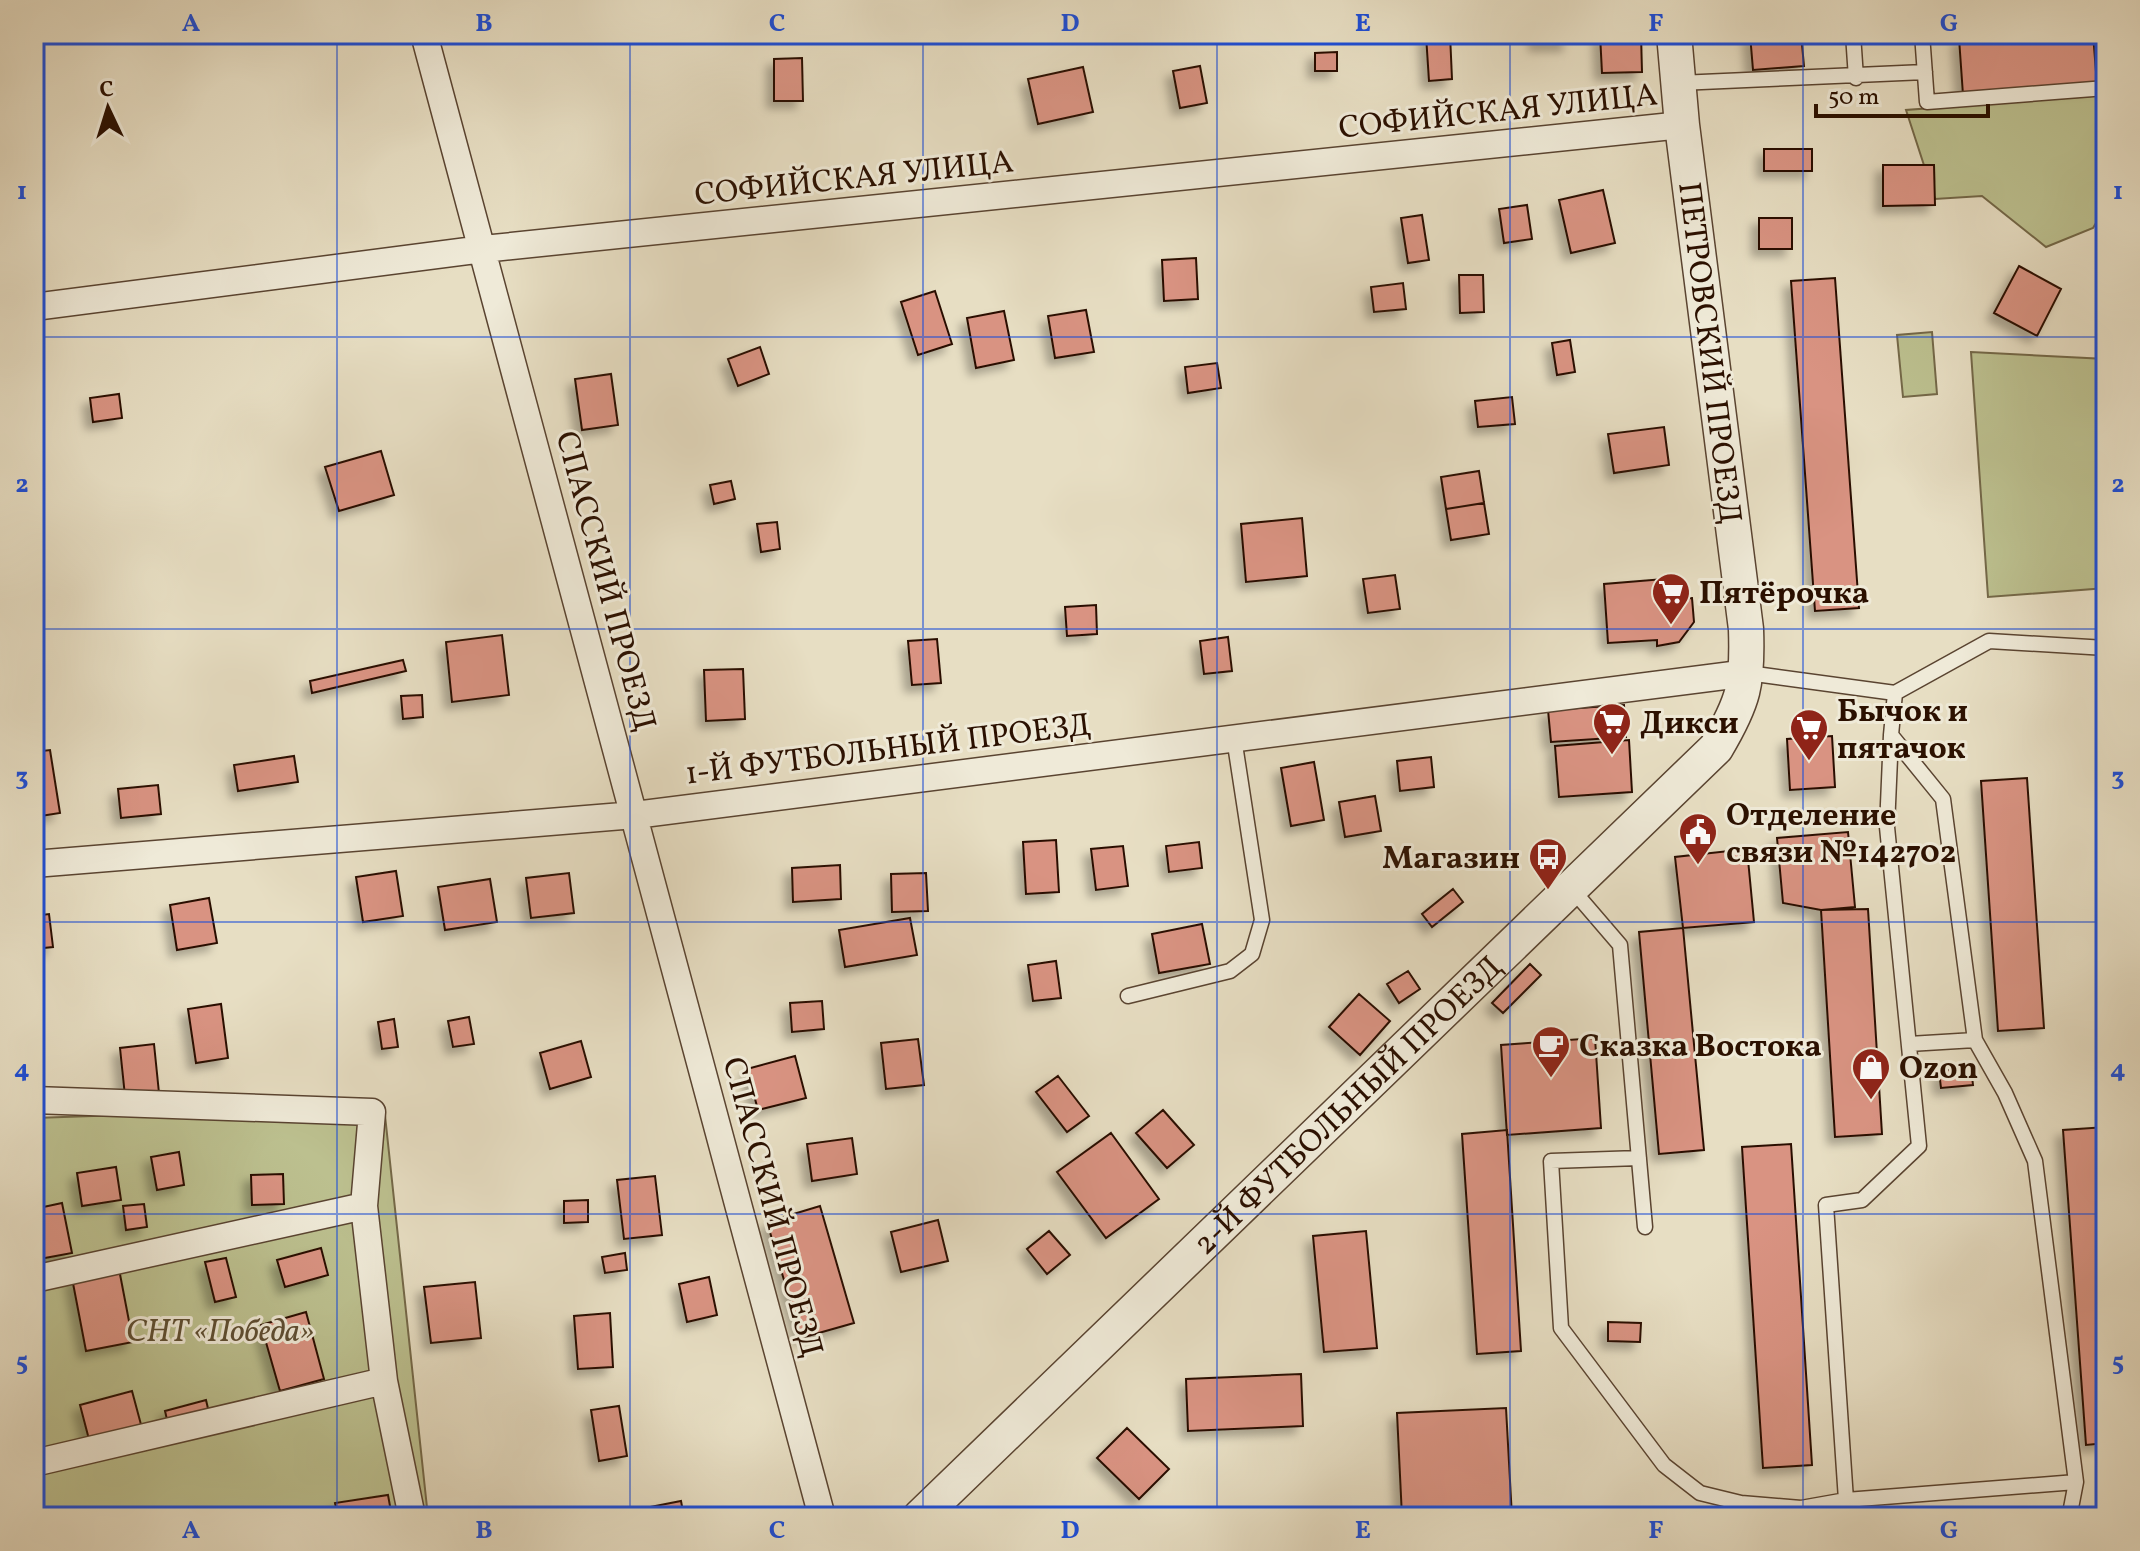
<svg xmlns="http://www.w3.org/2000/svg" width="2140" height="1551" font-family="Vollkorn,serif">
  <defs>
    <filter id="shadow"><feDropShadow dx="-7" dy="7" stdDeviation="4" flood-color="#0004"/></filter>
  </defs>
  <rect width="100%" height="100%" fill="#e7dec3"/>
  <filter id="stains"><feTurbulence type="fractalNoise" baseFrequency=".0025" numOctaves="4"/><feColorMatrix values="0 0 0 0 .2 0 0 0 0 .09 0 0 0 0 .02 0 0 0 .5 -.17"/></filter>
  <radialGradient id="worn" r=".72"><stop offset=".6" stop-color="#630" stop-opacity="0"/><stop offset="1" stop-color="#630" stop-opacity=".3"/></radialGradient>
  <path fill="#bcc08f" stroke="#746848" stroke-width="2" d="M2106 95V206L2093 228 2046 247 1982 196 1935 199 1906 110Z
    M1932 332 1937 394 1903 397 1897 335Z
    M1971 352 2106 359V588L1988 597Z
    M384 1106 428 1517H34V1118Z"/>
  <path fill="#d99382" stroke="#2b1000" stroke-width="2" filter="url(#shadow)" d="M1450 34 1452 79 1429 81 1426 35Z
    M1536 34H1569V44H1536Z
    M1600 34H1641L1642 72 1602 73Z
    M1750 34H1801L1804 66 1753 70Z
    M2006 34H2093L2097 84 1963 95 1959 38Z
    M1337 52V71H1315V53Z
    M802 58 803 101H774V59Z
    M1200 66 1207 103 1180 108 1173 71Z
    M1083 67 1093 112 1038 124 1028 79Z
    M1764 149H1812V171H1764Z
    M1883 165H1934L1935 205 1883 206Z
    M1603 190 1615 243 1571 253 1559 200Z
    M1527 205 1532 239 1504 243 1499 209Z
    M1422 215 1429 260 1408 263 1401 218Z
    M1759 218H1792V249H1759Z
    M1196 258 1198 299 1164 301 1162 260Z
    M2019 266 2061 289 2037 336 1994 313Z
    M1459 275H1483L1484 312 1460 313Z
    M1835 278 1859 608 1815 611 1791 281Z
    M1403 283 1406 309 1374 312 1371 287Z
    M935 291 952 344 918 355 901 302Z
    M1086 310 1094 352 1055 358 1048 316Z
    M1004 311 1014 360 976 368 967 318Z
    M1570 340 1575 372 1557 375 1552 343Z
    M760 347 769 374 738 386 728 359Z
    M1217 363 1221 388 1188 393 1185 367Z
    M611 374 618 425 582 430 575 379Z
    M119 394 122 418 93 422 90 398Z
    M1512 397 1515 424 1478 427 1475 401Z
    M1664 427 1669 465 1614 473 1608 434Z
    M381 451 394 495 339 511 325 467Z
    M1479 471 1484 503 1446 509 1441 477Z
    M731 481 735 499 714 504 710 485Z
    M1484 503 1489 534 1451 540 1446 509Z
    M1302 518 1307 576 1246 582 1241 524Z
    M777 522 780 549 761 552 757 524Z
    M1395 575 1400 609 1368 613 1363 579Z
    M1676 578 1677 599 1692 598 1694 622 1679 642 1657 646V640L1608 643 1604 584Z
    M1096 605 1097 634 1067 636 1065 607Z
    M502 635 509 695 452 702 446 642Z
    M1228 637 1232 671 1204 674 1200 641Z
    M937 639 941 683 912 685 908 641Z
    M403 660 406 671 312 693 310 681Z
    M743 669 745 719 706 721 704 670Z
    M422 695 423 717 403 719 401 696Z
    M1624 705 1626 737 1551 742 1548 710Z
    M1832 736 1835 787 1790 790 1787 739Z
    M1629 740 1632 792 1559 797 1555 746Z
    M50 750 60 813 34 817V752Z
    M294 756 298 782 238 791 234 765Z
    M1431 757 1434 787 1400 791 1397 761Z
    M1314 762 1324 820 1291 826 1281 768Z
    M2027 778 2044 1028 1998 1031 1981 781Z
    M158 785 161 814 121 818 118 789Z
    M1375 796 1381 831 1345 837 1339 802Z
    M1848 832 1855 907 1821 910 1783 903 1777 838Z
    M1056 840 1059 892 1026 894 1023 842Z
    M1199 842 1202 868 1169 872 1166 846Z
    M1123 846 1128 886 1096 890 1091 849Z
    M1747 849 1754 922 1683 928 1675 857Z
    M840 865 841 899 793 902 792 868Z
    M396 871 403 916 363 922 356 877Z
    M569 873 574 913 531 918 526 878Z
    M926 873 928 911 892 912 891 874Z
    M490 879 497 922 445 930 438 887Z
    M1453 889 1463 902 1432 927 1422 914Z
    M209 898 217 943 177 950 170 905Z
    M1868 909 1882 1134 1835 1137 1821 910Z
    M49 914 53 947 34 949V916Z
    M910 918 917 955 845 967 839 930Z
    M1202 924 1210 964 1159 973 1152 934Z
    M1683 928 1704 1150 1659 1154 1639 932Z
    M1056 961 1061 998 1033 1001 1028 965Z
    M1530 964 1541 975 1503 1013 1492 1003Z
    M1408 971 1420 989 1399 1003 1387 984Z
    M1359 994 1390 1021 1360 1055 1329 1027Z
    M822 1001 824 1029 792 1032 790 1003Z
    M221 1004 228 1058 196 1063 188 1009Z
    M469 1017 474 1044 453 1047 448 1021Z
    M394 1019 398 1047 382 1049 378 1022Z
    M1595 1038 1601 1128 1507 1135 1501 1045Z
    M918 1039 924 1085 886 1089 881 1043Z
    M581 1041 591 1077 550 1089 540 1053Z
    M154 1044 159 1093 125 1096 120 1048Z
    M795 1056 806 1098 758 1110 747 1069Z
    M1971 1067 1973 1085 1941 1088 1939 1071Z
    M1058 1076 1089 1116 1067 1132 1036 1092Z
    M1163 1110 1194 1145 1167 1168 1136 1133Z
    M2106 1127V1443L2086 1445 2063 1130Z
    M1507 1130 1521 1351 1477 1354 1462 1134Z
    M1111 1133 1159 1199 1106 1238 1057 1172Z
    M852 1138 857 1174 812 1181 807 1144Z
    M1791 1144 1812 1465 1763 1468 1742 1147Z
    M179 1152 184 1185 157 1190 151 1157Z
    M116 1167 121 1200 82 1206 77 1173Z
    M283 1174 284 1204 252 1205 251 1175Z
    M655 1176 662 1235 624 1239 617 1180Z
    M588 1200V1222L564 1223V1201Z
    M62 1203 72 1253 34 1260V1209Z
    M144 1204 147 1227 126 1230 123 1206Z
    M820 1206 854 1323 801 1338 767 1222Z
    M938 1220 948 1261 901 1272 891 1232Z
    M1049 1231 1070 1255 1047 1274 1027 1249Z
    M1366 1231 1377 1348 1324 1352 1313 1236Z
    M321 1248 328 1275 285 1287 277 1260Z
    M625 1253 627 1270 605 1273 602 1257Z
    M226 1258 236 1297 215 1302 205 1262Z
    M119 1269 133 1342 86 1351 72 1278Z
    M709 1277 717 1315 687 1322 679 1284Z
    M475 1282 481 1338 431 1343 424 1287Z
    M306 1312 324 1379 280 1391 261 1325Z
    M610 1313 613 1367 578 1369 574 1316Z
    M1608 1322 1641 1323 1640 1342 1608 1341Z
    M1301 1374 1303 1426 1188 1431 1186 1379Z
    M132 1391 143 1432 91 1447 80 1405Z
    M206 1400 210 1417 169 1428 165 1411Z
    M619 1406 627 1456 599 1461 591 1410Z
    M1506 1408 1512 1517H1402L1397 1413Z
    M1127 1428 1169 1469 1139 1499 1097 1458Z
    M388 1495 392 1517H338L335 1503Z
    M681 1501 684 1517H652L650 1507Z"/>
  <g fill="none" stroke-linecap="round" stroke-linejoin="round">
    <defs>
      <path id="service" d="M1853 34 1856 78
        M1922 34 1927 102 2106 88
        M1679 83 1925 72
        M1748 673 1895 693 1891 735 1943 799 1975 1040 2005 1093 2035 1161 2076 1482 2071 1508
        M1895 693 1989 641 2106 648
        M1571 888 1620 945 1645 1227
        M1128 996 1230 971 1252 954 1262 920 1234 738
        M1909 1044 1975 1040
        M1639 1158 1551 1161 1561 1328 1664 1465 1700 1493 1741 1503 1801 1508 1846 1500 2076 1482
        M1846 1500 1826 1205 1862 1200 1919 1146 1887 827 1891 735"/>
      <path id="minor" d="M424 34 822 1517
        M34 307 483 249 1682 125
        M34 864 635 815 1748 673
        M34 1100 372 1112 364 1206 384 1381 412 1517
        M34 1279 364 1206
        M34 1463 384 1381"/>
      <g id="tertiary">
        <path id="s1" d="M920 1517 1716 748C1744 701 1748 684 1746 629L1682 125 1674 34"/>
      </g>
    </defs>
    <use href="#service" stroke="#5a4431" stroke-width="17"/>
    <use href="#minor" stroke="#5a4431" stroke-width="29"/>
    <use href="#tertiary" stroke="#5a4431" stroke-width="37"/>
    <use href="#service" stroke="#efead8" stroke-width="14"/>
    <use href="#minor" stroke="#efead8" stroke-width="26"/>
    <use href="#tertiary" stroke="#efead8" stroke-width="34"/>
  </g>
  <path fill="none" stroke="#1d4ed8" stroke-width="2" stroke-opacity="0.55" d="M337 34V1517M630 34V1517M923 34V1517M1217 34V1517M1510 34V1517M1803 34V1517M34 337H2106M34 629H2106M34 922H2106M34 1214H2106"/>
  <defs>
    <symbol id="supermarket-pin" viewBox="-11 -11 22 30"><path d="M0 17L-7.5 6A9.5 9.5 0 1 1 7.5 6Z" fill="#8f2418" stroke="#efead8"/><path d="M-6-5.5h2.5l.6 2H6L4.5 2H-2.5L-4.4-4H-6ZM-1.5 3.2a1.3 1.3 0 1 0 .1 0ZM3 3.2a1.3 1.3 0 1 0 .1 0Z" fill="#fff"/></symbol>
    <symbol id="civic-pin" viewBox="-11 -11 22 30"><path d="M0 17L-7.5 6A9.5 9.5 0 1 1 7.5 6Z" fill="#8f2418" stroke="#efead8"/><path d="M-.6-6.5H3V-4.5H.6V-3L4-1V1h2V6H-6V1h2V-1L-.6-3ZM-1.2 2.5V6h2.4V2.5Z" fill="#fff"/></symbol>
    <symbol id="bus-pin" viewBox="-11 -11 22 30"><path d="M0 17L-7.5 6A9.5 9.5 0 1 1 7.5 6Z" fill="#8f2418" stroke="#efead8"/><path d="M-5-6H5V4H4V6H2V4H-2V6H-4V4H-5ZM-3.5-4V0h7V-4ZM-3.5 1.2v1.5H-2V1.2ZM2 1.2v1.5H3.5V1.2Z" fill="#fff"/></symbol>
    <symbol id="cafe-pin" viewBox="-11 -11 22 30"><path d="M0 17L-7.5 6A9.5 9.5 0 1 1 7.5 6Z" fill="#8f2418" stroke="#efead8"/><path d="M-5.5-4.5H6V0H3Q3 3.5 0 3.5H-2.5Q-5.5 3.5-5.5 0ZM3-3.2v2h1.7v-2ZM-6 4.5H4V6H-6Z" fill="#fff"/></symbol>
    <symbol id="shop-pin" viewBox="-11 -11 22 30"><path d="M0 17L-7.5 6A9.5 9.5 0 1 1 7.5 6Z" fill="#8f2418" stroke="#efead8"/><path d="M-5-2.5h2.3a2.7 3.5 0 0 1 5.4 0H5L5.5 6h-11ZM-1.5-2.5h3a1.5 2.3 0 0 0-3 0Z" fill="#fff"/></symbol>
  </defs>
  <g fill-rule="evenodd">
    <use href="#supermarket-pin" x="1649" y="570" width="44" height="60"/>
    <use href="#supermarket-pin" x="1590" y="700" width="44" height="60"/>
    <use href="#supermarket-pin" x="1787" y="706" width="44" height="60"/>
    <use href="#civic-pin" x="1676" y="810" width="44" height="60"/>
    <use href="#bus-pin" x="1526" y="835" width="44" height="60"/>
    <use href="#cafe-pin" x="1529" y="1023" width="44" height="60"/>
    <use href="#shop-pin" x="1849" y="1045" width="44" height="60"/>
  </g>
  <g text-anchor="middle" stroke-width="6" stroke-linejoin="round" paint-order="stroke">
    <g font-size="32" fill="#2b1000" stroke="#efead8">
      <text transform="translate(1498 110) rotate(-6)" y="11">СОФИЙСКАЯ УЛИЦА</text>
      <text transform="translate(854 177) rotate(-6)" y="11">СОФИЙСКАЯ УЛИЦА</text>
      <text transform="translate(1711 353) rotate(83)" y="11">ПЕТРОВСКИЙ ПРОЕЗД</text>
      <text transform="translate(607 581) rotate(75)" y="11">СПАССКИЙ ПРОЕЗД</text>
      <text transform="translate(888 748) rotate(-7)" y="11">1-Й ФУТБОЛЬНЫЙ ПРОЕЗД</text>
      <text dy="11" stroke="none"><textPath href="#s1" startOffset="594">2-Й ФУТБОЛЬНЫЙ ПРОЕЗД</textPath></text>
      <text transform="translate(774 1207) rotate(75)" y="11">СПАССКИЙ ПРОЕЗД</text>
    </g>
    <g font-size="32" font-weight="bold" fill="#2b1000" stroke="#efead8" text-anchor="start">
      <text x="1699" y="603">Пятёрочка</text>
      <text x="1837" y="721">Бычок и<tspan x="1837" dy="37">пятачок</tspan></text>
      <text x="1640" y="733">Дикси</text>
      <text x="1726" y="825">Отделение<tspan x="1726" dy="37">связи №142702</tspan></text>
      <text x="1520" y="868" text-anchor="end">Магазин</text>
      <text x="1579" y="1056">Сказка Востока</text>
      <text x="1899" y="1078">Ozon</text>
    </g>
    <g font-size="32" font-style="italic" fill="#5e4e32" stroke="#efead8">
      <text x="220" y="1341">СНТ «Победа»</text>
    </g>
  </g>
  <rect width="2140" height="1551" fill="none" stroke="#e7dec3" stroke-width="88"/>
  <g transform="translate(108 108) rotate(356)" stroke="#efead8" stroke-width="6" paint-order="stroke">
  <path d="M0-6L14 30L0 20L-14 30Z" fill="#2b1000"/>
  <text y="-12" font-size="22" font-weight="bold" text-anchor="middle" fill="#2b1000">С</text>
  </g>
  <path d="M1816 104v12h172v-12" fill="none" stroke="#2b1000" stroke-width="4"/>
  <text x="1828" y="104" font-size="24" fill="#2b1000" stroke="#efead8" stroke-width="6" paint-order="stroke">50 m</text>
  <rect x="44" y="44" width="2052" height="1463" fill="none" stroke="#1d4ed8" stroke-width="3"/>
  <g font-size="26" text-anchor="middle" font-weight="bold" fill="#1d4ed8">
    <text x="191" y="31">A</text>
    <text x="484" y="31">B</text>
    <text x="777" y="31">C</text>
    <text x="1070" y="31">D</text>
    <text x="1363" y="31">E</text>
    <text x="1656" y="31">F</text>
    <text x="1949" y="31">G</text>
    <text x="22" y="199">1</text>
    <text x="2118" y="199">1</text>
    <text x="22" y="492">2</text>
    <text x="2118" y="492">2</text>
    <text x="22" y="785">3</text>
    <text x="2118" y="785">3</text>
    <text x="22" y="1077">4</text>
    <text x="2118" y="1077">4</text>
    <text x="22" y="1370">5</text>
    <text x="2118" y="1370">5</text>
    <text x="191" y="1538">A</text>
    <text x="484" y="1538">B</text>
    <text x="777" y="1538">C</text>
    <text x="1070" y="1538">D</text>
    <text x="1363" y="1538">E</text>
    <text x="1656" y="1538">F</text>
    <text x="1949" y="1538">G</text>
  </g>
  <rect width="100%" height="100%" filter="url(#stains)"/>
  <rect width="100%" height="100%" fill="url(#worn)"/>
</svg>
